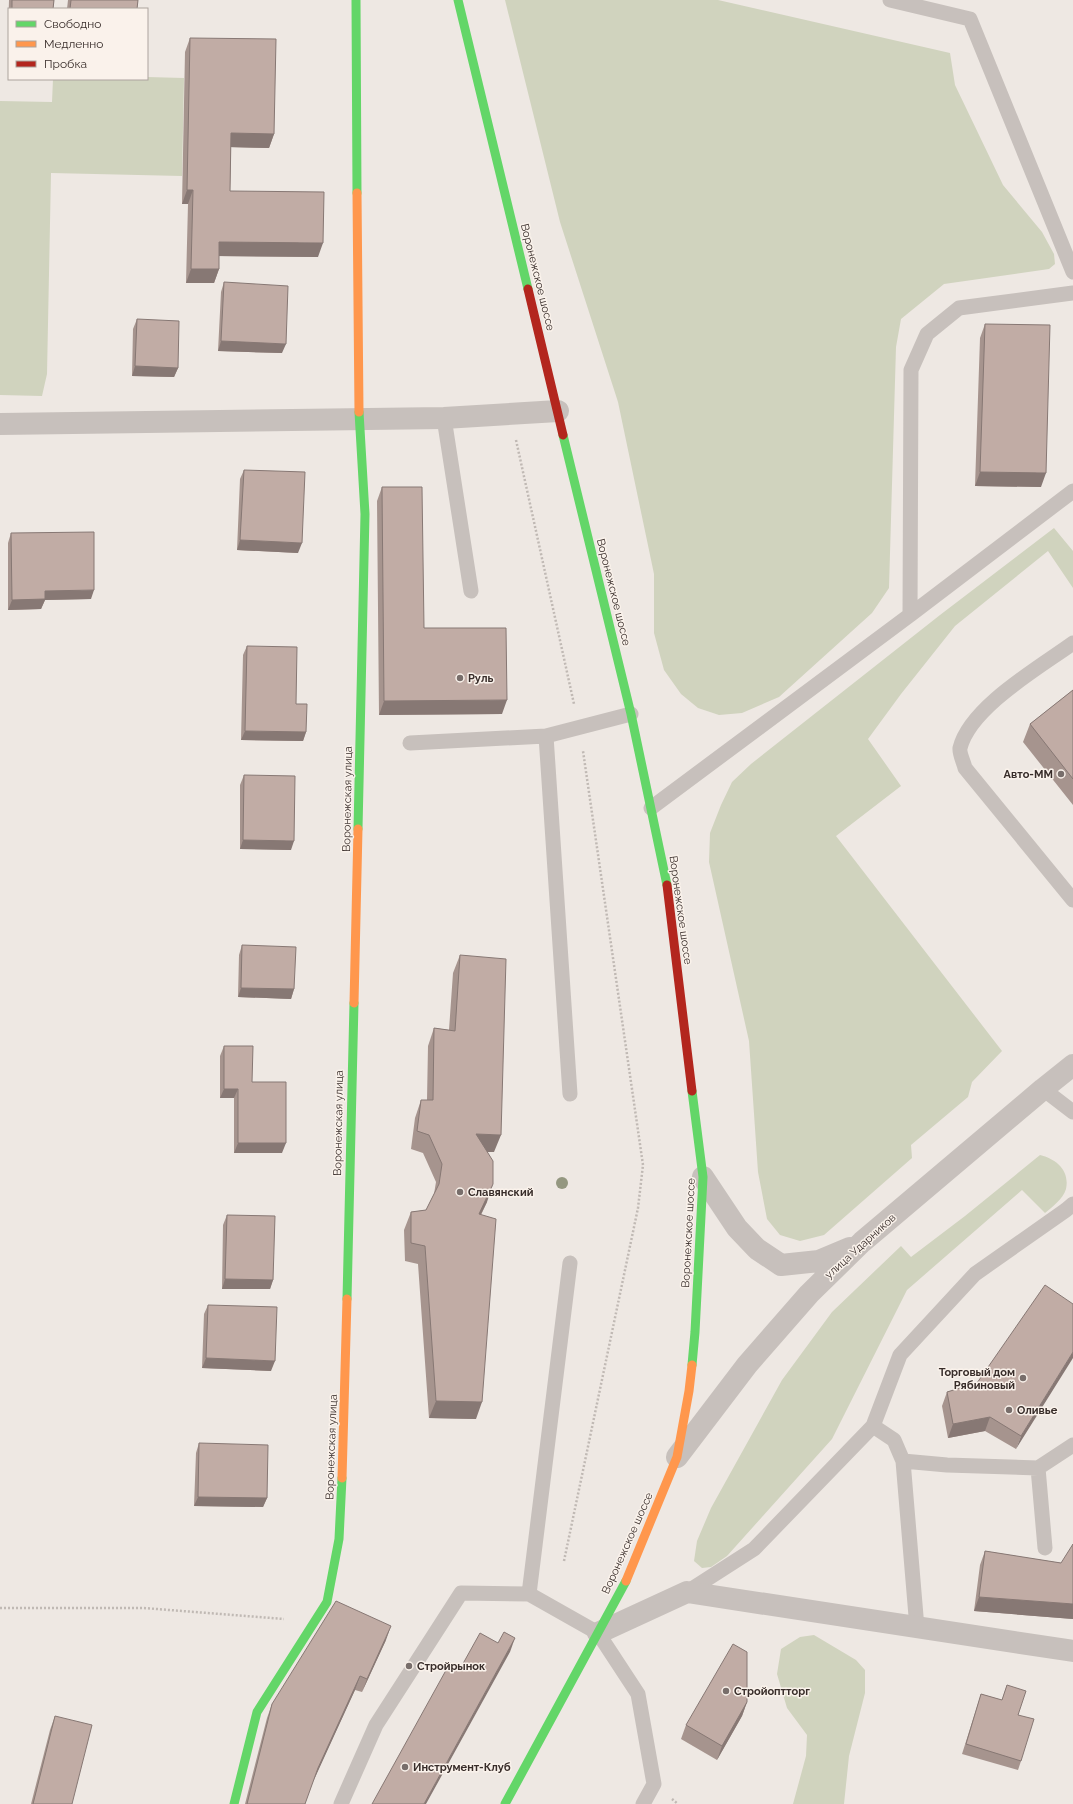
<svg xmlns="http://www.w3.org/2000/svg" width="1073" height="1804" font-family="Raleway,sans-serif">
  <rect width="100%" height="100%" fill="#eee8e3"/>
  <path fill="#d0d3be" d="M505 0H718L950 53 955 85 1003 185 1042 232 1054 254 1055 264 1049 269 944 284 901 319 896 347 889 588 872 613 779 697 742 713 719 715 698 708 681 694 664 670 654 633V574L618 402 560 222Z
    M147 77 184 78 182 176 51 173 47 374 42 396 0 395V101L52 102 53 79H147Z
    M1054 528 1073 551V588L1048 551 955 626 901 694 868 739 901 786 836 836 1002 1051 972 1082 968 1097 911 1145 912 1158 824 1235 800 1241 780 1235 767 1219 758 1172 749 1041 709 862 710 833 721 805 732 782 751 764 940 615Z
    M1040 1155C1056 1159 1070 1170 1066 1189 1063 1199 1052 1207 1045 1213L1022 1190 907 1290 832 1439 727 1556 711 1567 702 1568 694 1561 697 1541 711 1508 782 1380 832 1312 901 1246 911 1257 965 1216Z
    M814 1635 856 1660 865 1670V1693L849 1756 844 1804H793L806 1756 807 1735 787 1708 777 1674 781 1649 800 1637Z"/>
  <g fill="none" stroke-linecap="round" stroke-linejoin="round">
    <path stroke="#c0b9b4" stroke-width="2.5" stroke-dasharray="2 2" stroke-linecap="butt" d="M516 440 574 704
      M564 1561 638 1208 643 1165 583 751
      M0 1608H144L284 1619
      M672 1799 678 1804"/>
    <path stroke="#c7c0bc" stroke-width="15" d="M890 0 970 19 1073 272
      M444 418 471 591
      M910 615 1073 491
      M1073 643C1040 667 970 707 960 748 959 753 964 763 965 768L1073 900
      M410 743 546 736
      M651 808 910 615 911 370 927 334 959 308 1073 293
      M1043 1089 1073 1112
      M570 1094 546 736 631 714
      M570 1263 529 1594 598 1633 638 1694 654 1784 643 1804
      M873 1426 894 1440 903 1461 917 1628
      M903 1461 947 1465 1038 1468 1073 1445
      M1038 1468 1045 1548
      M687 1592 754 1549 873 1426 900 1355 975 1274 1066 1210 1073 1204
      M341 1804 376 1725 461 1593 529 1594"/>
    <path stroke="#c7c0bc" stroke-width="22" d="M0 424 444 418 558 411
      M703 1177 737 1228 757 1249 781 1265 819 1261 850 1248
      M677 1457 747 1365 809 1294 862 1242 1043 1089 1073 1065
      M598 1633 687 1592 1073 1651"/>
    <path stroke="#63d668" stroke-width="9" d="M356 0 357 193
      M458 0 528 289
      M563 435 631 714 667 885
      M358 829 365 514 359 412
      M347 1299 354 1003
      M692 1365 695 1332 703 1177 692 1091
      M234 1804 257 1712 327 1602 339 1539 342 1478
      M505 1804 626 1581"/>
    <path stroke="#ff974d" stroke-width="9" d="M357 193 359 412
      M354 1003 358 829
      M342 1478 347 1299
      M626 1581 677 1457 689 1391 692 1365"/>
    <path stroke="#b3261e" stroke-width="9" d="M528 289 563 435
      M667 885 692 1091"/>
  </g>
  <circle fill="#949780" cx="562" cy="1183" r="6"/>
  <path fill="#a6948e" d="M9 0H54L53 9H9V35H8Z
    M68 0H138L137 9H67Z
    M190 38 274 134 269 148 231 147 230 191 318 257 219 256V269L214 283H186L188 204H182L185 52Z
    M224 282 282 353 218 351 221 292Z
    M137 319 178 368 174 377 132 376 133 329Z
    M985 324 1041 487 975 486 980 338Z
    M244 470 298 553 237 550 240 479Z
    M382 487 424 628 502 714 379 715 377 501Z
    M11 533 91 599 45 600 41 609 8 610V543Z
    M247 646 296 704 306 732 303 741 241 740 243 655Z
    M1073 690V805L1023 742 1030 724Z
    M244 775 291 850 240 849V785Z
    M242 945 294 989 291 999 238 997 239 955Z
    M460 955 494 1152H488L487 1202 481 1215 476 1419 429 1418 418 1264 405 1261 404 1230 411 1212 426 1210 434 1194 436 1182 423 1153 411 1149 415 1118 421 1100H427L428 1046 434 1028 449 1030 453 973Z
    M224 1046 252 1082 282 1153H234V1098H220V1056Z
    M227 1215 273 1280 270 1289H222L223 1225Z
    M1073 1304 1016 1449 985 1431 948 1438 942 1406 947 1392 977 1383Z
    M208 1305 271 1371 202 1368 204 1314Z
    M199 1443 267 1498 263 1507 194 1506 196 1453Z
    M985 1551 1061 1563 1073 1619 974 1611 980 1565Z
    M386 1640 362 1692 355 1690 313 1781 305 1804H245L267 1718 272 1704Z
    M1007 1685 1018 1715 1021 1761 1018 1770 962 1754 981 1694 1002 1700Z
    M747 1702 742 1716 717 1760 681 1739 686 1725Z
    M55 1716 72 1804H31L50 1730Z"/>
  <path fill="#877874" d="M231 133 274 134 269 148 226 147Z
    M187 190H193L188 204H182Z
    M219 242 323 243 318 257 214 256Z
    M191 269H219L214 283H186Z
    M221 341 286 344 282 353 218 351Z
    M135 366 178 368 174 377 132 376Z
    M980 472 1046 473 1041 487 975 486Z
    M240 540 302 543 298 553 237 550Z
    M94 590 91 599 45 600 41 609 8 610 12 600 45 591Z
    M507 700 502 714 379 715 384 701Z
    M245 731 306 732 303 741 241 740Z
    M243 840 294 841 291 850 240 849Z
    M241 988 294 989 291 999 238 997Z
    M224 1089H238L234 1098H220Z
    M476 1134 501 1135 494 1152H470Z
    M238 1143H286L282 1153H234Z
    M493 1184 487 1202 472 1232 479 1214Z
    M225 1279 273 1280 270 1289H222Z
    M1073 1352V1358L1016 1449 1021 1436Z
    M206 1358 275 1361 271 1371 202 1368Z
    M436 1401 482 1402 476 1419 429 1418Z
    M990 1417 985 1431 948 1438 953 1424Z
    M198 1497 267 1498 263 1507 194 1506Z
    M979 1597 1073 1604V1619L974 1611Z
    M391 1626 386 1640 362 1692 367 1679Z
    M515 1638 510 1652 426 1804H424Z
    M360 1676 355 1690 313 1782 318 1768Z
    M747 1702 742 1716 717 1760 722 1746Z"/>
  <path fill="#c1aca5" stroke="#877874" d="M12 0H54L53 9H12Z
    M71 0H138L137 9H70Z
    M190 38 276 39 274 134 231 133 230 191 324 192 323 243 219 242V269H191L193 190H187Z
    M224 282 288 286 286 344 221 341Z
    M137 319 179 321 178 368 135 366Z
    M985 324 1050 325 1046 473 980 472Z
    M244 470 305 472 302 543 240 540Z
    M382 487H422L424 628H506L507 700 384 701Z
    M94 532V590L45 591V599L12 600 11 533Z
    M247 646 297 647 296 704H307L306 732 245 731Z
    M1073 690V779L1030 724Z
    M244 775 295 776 294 841 243 840Z
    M242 945 296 947 294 989 241 988Z
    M460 955 506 959 501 1135 476 1134 493 1161V1184L479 1214 496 1219 482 1402 436 1401 425 1246 411 1243V1212L426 1210 439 1184 442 1164 429 1135 417 1131 421 1100H433L434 1028 455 1031Z
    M224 1046H253L252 1082H286V1143H238V1089H224Z
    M227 1215 275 1216 273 1280 225 1279Z
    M1045 1285 1073 1304V1352L1021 1436 990 1417 953 1424 947 1392 977 1383Z
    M208 1305 277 1307 275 1361 206 1358Z
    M199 1443 268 1445 267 1498 198 1497Z
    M1073 1544V1604L979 1597 985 1551 1061 1563Z
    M336 1601 391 1626 367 1679 360 1676 318 1768 305 1804H247L272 1704Z
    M504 1632 515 1638 424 1804H372L450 1663 460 1669 480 1633 498 1643Z
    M733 1644 747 1652V1702L722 1746 686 1725Z
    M1007 1685 1026 1691 1018 1715 1034 1719 1021 1761 966 1744 981 1694 1002 1700Z
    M55 1716 92 1725 72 1804H33Z"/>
  <g fill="#786e6b" stroke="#faf2eb" stroke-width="1.5">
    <circle cx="460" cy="678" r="4"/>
    <circle cx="1061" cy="774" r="4"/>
    <circle cx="460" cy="1192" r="4"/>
    <circle cx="1023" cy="1378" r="4"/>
    <circle cx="1009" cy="1410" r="4"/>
    <circle cx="409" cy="1666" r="4"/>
    <circle cx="726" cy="1691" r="4"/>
    <circle cx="405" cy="1767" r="4"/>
  </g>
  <g text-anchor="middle" stroke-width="3" stroke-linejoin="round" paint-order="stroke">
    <g font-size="11" fill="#382d2a" stroke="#faf2eb">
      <text transform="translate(538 277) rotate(76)" y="4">Воронежское шоссе</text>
      <text transform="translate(614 592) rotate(76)" y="4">Воронежское шоссе</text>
      <text transform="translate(347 799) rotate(-89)" y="4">Воронежская улица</text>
      <text transform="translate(681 910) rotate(82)" y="4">Воронежское шоссе</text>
      <text transform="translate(338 1123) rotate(-89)" y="4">Воронежская улица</text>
      <text transform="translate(688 1233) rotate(-87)" y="4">Воронежское шоссе</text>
      <text transform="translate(860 1246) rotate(-42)" y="4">улица Ударников</text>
      <text transform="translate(331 1447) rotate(-88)" y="4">Воронежская улица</text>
      <text transform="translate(627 1543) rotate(-66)" y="4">Воронежское шоссе</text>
    </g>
    <g font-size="11" font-weight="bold" fill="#382d2a" stroke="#faf2eb" text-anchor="start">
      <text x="468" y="682">Руль</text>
      <text x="1053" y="778" text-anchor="end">Авто-ММ</text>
      <text x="468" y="1196">Славянский</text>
      <text x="1015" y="1376" text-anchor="end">Торговый дом<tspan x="1015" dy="13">Рябиновый</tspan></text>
      <text x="1017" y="1414">Оливье</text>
      <text x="417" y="1670">Стройрынок</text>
      <text x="734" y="1695">Стройоптторг</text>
      <text x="413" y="1771">Инструмент-Клуб</text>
    </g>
  </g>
  <rect x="8" y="8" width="140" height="72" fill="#faf2eb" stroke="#aca39e"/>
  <rect x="16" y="21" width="20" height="6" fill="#63d668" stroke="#aca39e"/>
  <text x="44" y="28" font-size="12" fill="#382d2a">Свободно</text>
  <rect x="16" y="41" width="20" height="6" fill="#ff974d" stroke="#aca39e"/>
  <text x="44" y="48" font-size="12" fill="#382d2a">Медленно</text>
  <rect x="16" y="61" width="20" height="6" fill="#b3261e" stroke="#aca39e"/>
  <text x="44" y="68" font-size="12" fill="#382d2a">Пробка</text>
</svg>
